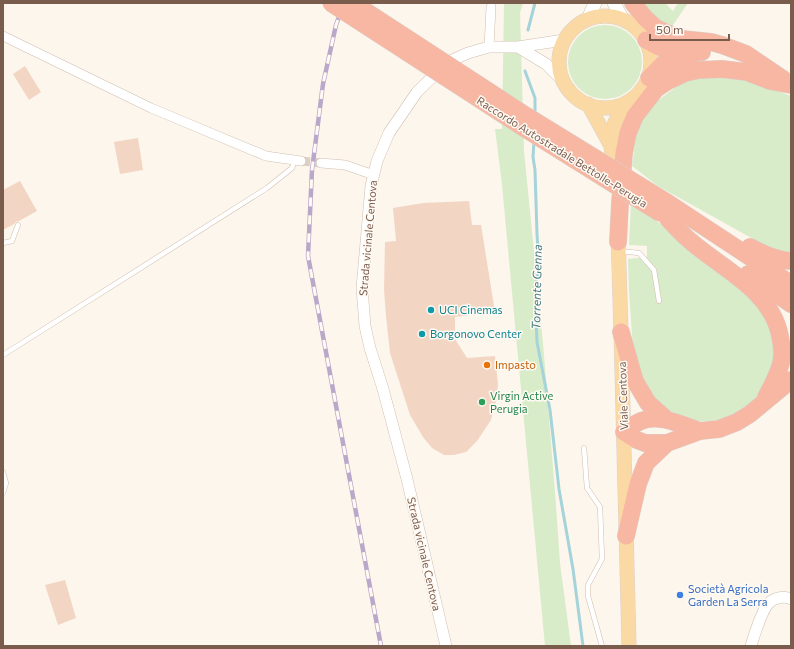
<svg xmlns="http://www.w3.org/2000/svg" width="794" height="649" font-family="Commissioner,sans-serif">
  <rect width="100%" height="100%" fill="#fdf6ec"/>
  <path fill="#d8ecc9" d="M504 3H523L520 13 524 151 543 343 555 492 560 563 571 646H545L502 185 495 129H502Z
    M643 3H665L673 11 678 3H688L671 28 652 15Z
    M568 62a37 37 0 1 1 74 0a37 37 0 1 1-74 0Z
    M724 74 752 81 791 96V253L775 251 658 186 632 166 637 129 652 105 684 81Z
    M631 202 739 282 768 316 776 344 773 376 753 404 723 420 690 422 664 408 645 390 633 350 629 291 628 259 647 257V246L629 245Z"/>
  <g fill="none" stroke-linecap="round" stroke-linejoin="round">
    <path stroke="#a5d3da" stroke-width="3" d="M528 30 535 3
      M525 71 535 98V115
      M534 141 533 157 535 170 537 234 539 267 535 289 537 342 550 410 559 489 573 569 583 646"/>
  </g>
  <path fill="#f3d5c3" d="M25 66 41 92 29 100 13 74Z
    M138 138 143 170 120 174 114 142Z
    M20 181 37 211 19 221 16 222 14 224 3 230V190Z
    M469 201 472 225H481L495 312 455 317V339L467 358 495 356 498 384 496 402 491 420 477 441 466 452 454 455H444L432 448 423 437 410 415 390 353 386 316 384 290 385 242 396 241 393 208 423 203Z
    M65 580 76 618 58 625 45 585Z"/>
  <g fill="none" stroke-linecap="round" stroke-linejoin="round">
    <path stroke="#dcd0c4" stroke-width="9" stroke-dasharray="9 4.5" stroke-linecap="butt" d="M301 161 321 163"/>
    <defs>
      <path id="service" d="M3 243 12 241 18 225
        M620 251 639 253 654 270 659 301
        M3 355 267 188 292 168 295 160
        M584 448 587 488 600 507 602 559 588 585V596L602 646
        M3 472 6 483 3 493"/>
      <path id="minor" d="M3 36 151 108 266 156 301 161
        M489 47 491 7
        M321 163 345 165 374 175"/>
      <path id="tertiary" d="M518 47 546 64 563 81
        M446 646 407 479 383 389 370 348 365 326 362 288 371 186 377 161 389 133 417 92 448 62 468 53 489 47H518L564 40
        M751 646C754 636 762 611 768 604 773 598 784 595 791 599"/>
      <path id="secondary" d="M614 3 622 18
        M588 19 595 3"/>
      <path id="primary" d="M559 62a46 46 0 1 1 92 0a46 46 0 1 1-92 0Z
        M588 104 611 146
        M614 178 611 146 615 122 627 102
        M618 233 621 332 629 646"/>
      <path id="motorway" d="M633 3 645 18 656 28 669 34 682 39 711 42 722 45 746 54 783 79
        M646 40 657 46 668 50 702 52
        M649 78 663 64 692 55
        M668 203 791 284
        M668 219C675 226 681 233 688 239 720 268 771 289 780 336 782 345 783 354 781 363 778 375 772 386 766 397
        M618 242 620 203 624 153 628 133 635 116 656 89 668 81 685 73 699 70 722 69 747 72 770 81 791 85
        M750 247C763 254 776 260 791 261
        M748 274 791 304
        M621 332 635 381 648 403 666 419
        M700 431C680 424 657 412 637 423 632 425 628 429 624 432L637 440 645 443H667L700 431 719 429 737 422 750 414 791 380
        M626 536 638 484 646 463 667 443"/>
    </defs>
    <use href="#service" stroke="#d1beb0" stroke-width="5.5"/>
    <use href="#minor" stroke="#d1beb0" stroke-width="10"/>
    <use href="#tertiary" stroke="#d1beb0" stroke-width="12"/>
    <use href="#secondary" stroke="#d6c0b0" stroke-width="14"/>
    <use href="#primary" stroke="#dad1cd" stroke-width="15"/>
    <use href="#motorway" stroke="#dad1cd" stroke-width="18"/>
    <use href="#service" stroke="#fff" stroke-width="4.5"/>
    <use href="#minor" stroke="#fff" stroke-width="9"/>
    <use href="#tertiary" stroke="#fff" stroke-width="11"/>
    <use href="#secondary" stroke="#fff" stroke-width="13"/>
    <use href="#primary" stroke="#fbd9a5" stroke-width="14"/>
    <use href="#motorway" stroke="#f7b7a3" stroke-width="17"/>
    <defs>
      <path id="rail" d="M344 3 336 25 323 84 312 170 308 256 381 646"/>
    </defs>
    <use href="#rail" stroke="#b9a8c9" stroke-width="4.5"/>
    <use href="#rail" stroke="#fffaf3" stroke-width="3" stroke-dasharray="9" stroke-linecap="butt"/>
    <defs>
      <path id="motorway-bridge" d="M331 3 524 128 660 213
        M353 3 525 115 668 203"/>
    </defs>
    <use href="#motorway-bridge" stroke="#dad1cd" stroke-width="18" stroke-linecap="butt"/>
    <use href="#motorway-bridge" stroke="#f7b7a3" stroke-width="17"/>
  </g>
  <g fill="#0f9aa8" stroke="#fffaf3" stroke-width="1.5">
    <circle cx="431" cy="310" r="4"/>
    <circle cx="422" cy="334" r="4"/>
  </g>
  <circle fill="#e8710a" stroke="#fffaf3" stroke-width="1.5" cx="487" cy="365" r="4"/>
  <circle fill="#2e9e5b" stroke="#fffaf3" stroke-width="1.5" cx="482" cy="402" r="4"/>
  <circle fill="#3f7fe0" stroke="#fffaf3" stroke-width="1.5" cx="680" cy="595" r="4"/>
  <g text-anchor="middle" stroke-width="3" stroke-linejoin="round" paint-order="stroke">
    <g font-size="11" fill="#7a5c4d" stroke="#fffaf3">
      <text transform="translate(562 152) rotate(32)" y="4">Raccordo Autostradale Bettolle-Perugia</text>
      <text transform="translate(368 238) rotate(-85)" y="4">Strada vicinale Centova</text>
      <text transform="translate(623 396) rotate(-92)" y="4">Viale Centova</text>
      <text transform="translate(424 554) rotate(77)" y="4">Strada vicinale Centova</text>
    </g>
    <g font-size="11" fill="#0d838f" stroke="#fffaf3" text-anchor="start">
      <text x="439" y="314">UCI Cinemas</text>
      <text x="430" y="338">Borgonovo Center</text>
    </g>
    <g font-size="11" fill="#c56008" stroke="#fffaf3" text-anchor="start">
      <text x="495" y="369">Impasto</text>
    </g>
    <g font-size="11" fill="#27864d" stroke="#fffaf3" text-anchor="start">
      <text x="490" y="400">Virgin Active<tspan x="490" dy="13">Perugia</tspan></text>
    </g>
    <g font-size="11" fill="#366cbe" stroke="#fffaf3" text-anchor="start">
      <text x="688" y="593">Società Agricola<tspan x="688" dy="13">Garden La Serra</tspan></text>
    </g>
    <g font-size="12" font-style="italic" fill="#437c86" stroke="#fffaf3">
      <text transform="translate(537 287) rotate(-89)" y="4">Torrente Genna</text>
    </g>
  </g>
  <rect width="794" height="649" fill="none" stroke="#7a5c4d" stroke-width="8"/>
  <path d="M650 34v6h79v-6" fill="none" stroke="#7a5c4d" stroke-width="2"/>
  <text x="656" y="34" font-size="12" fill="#7a5c4d" stroke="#fffaf3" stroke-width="3" paint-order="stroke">50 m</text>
</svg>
